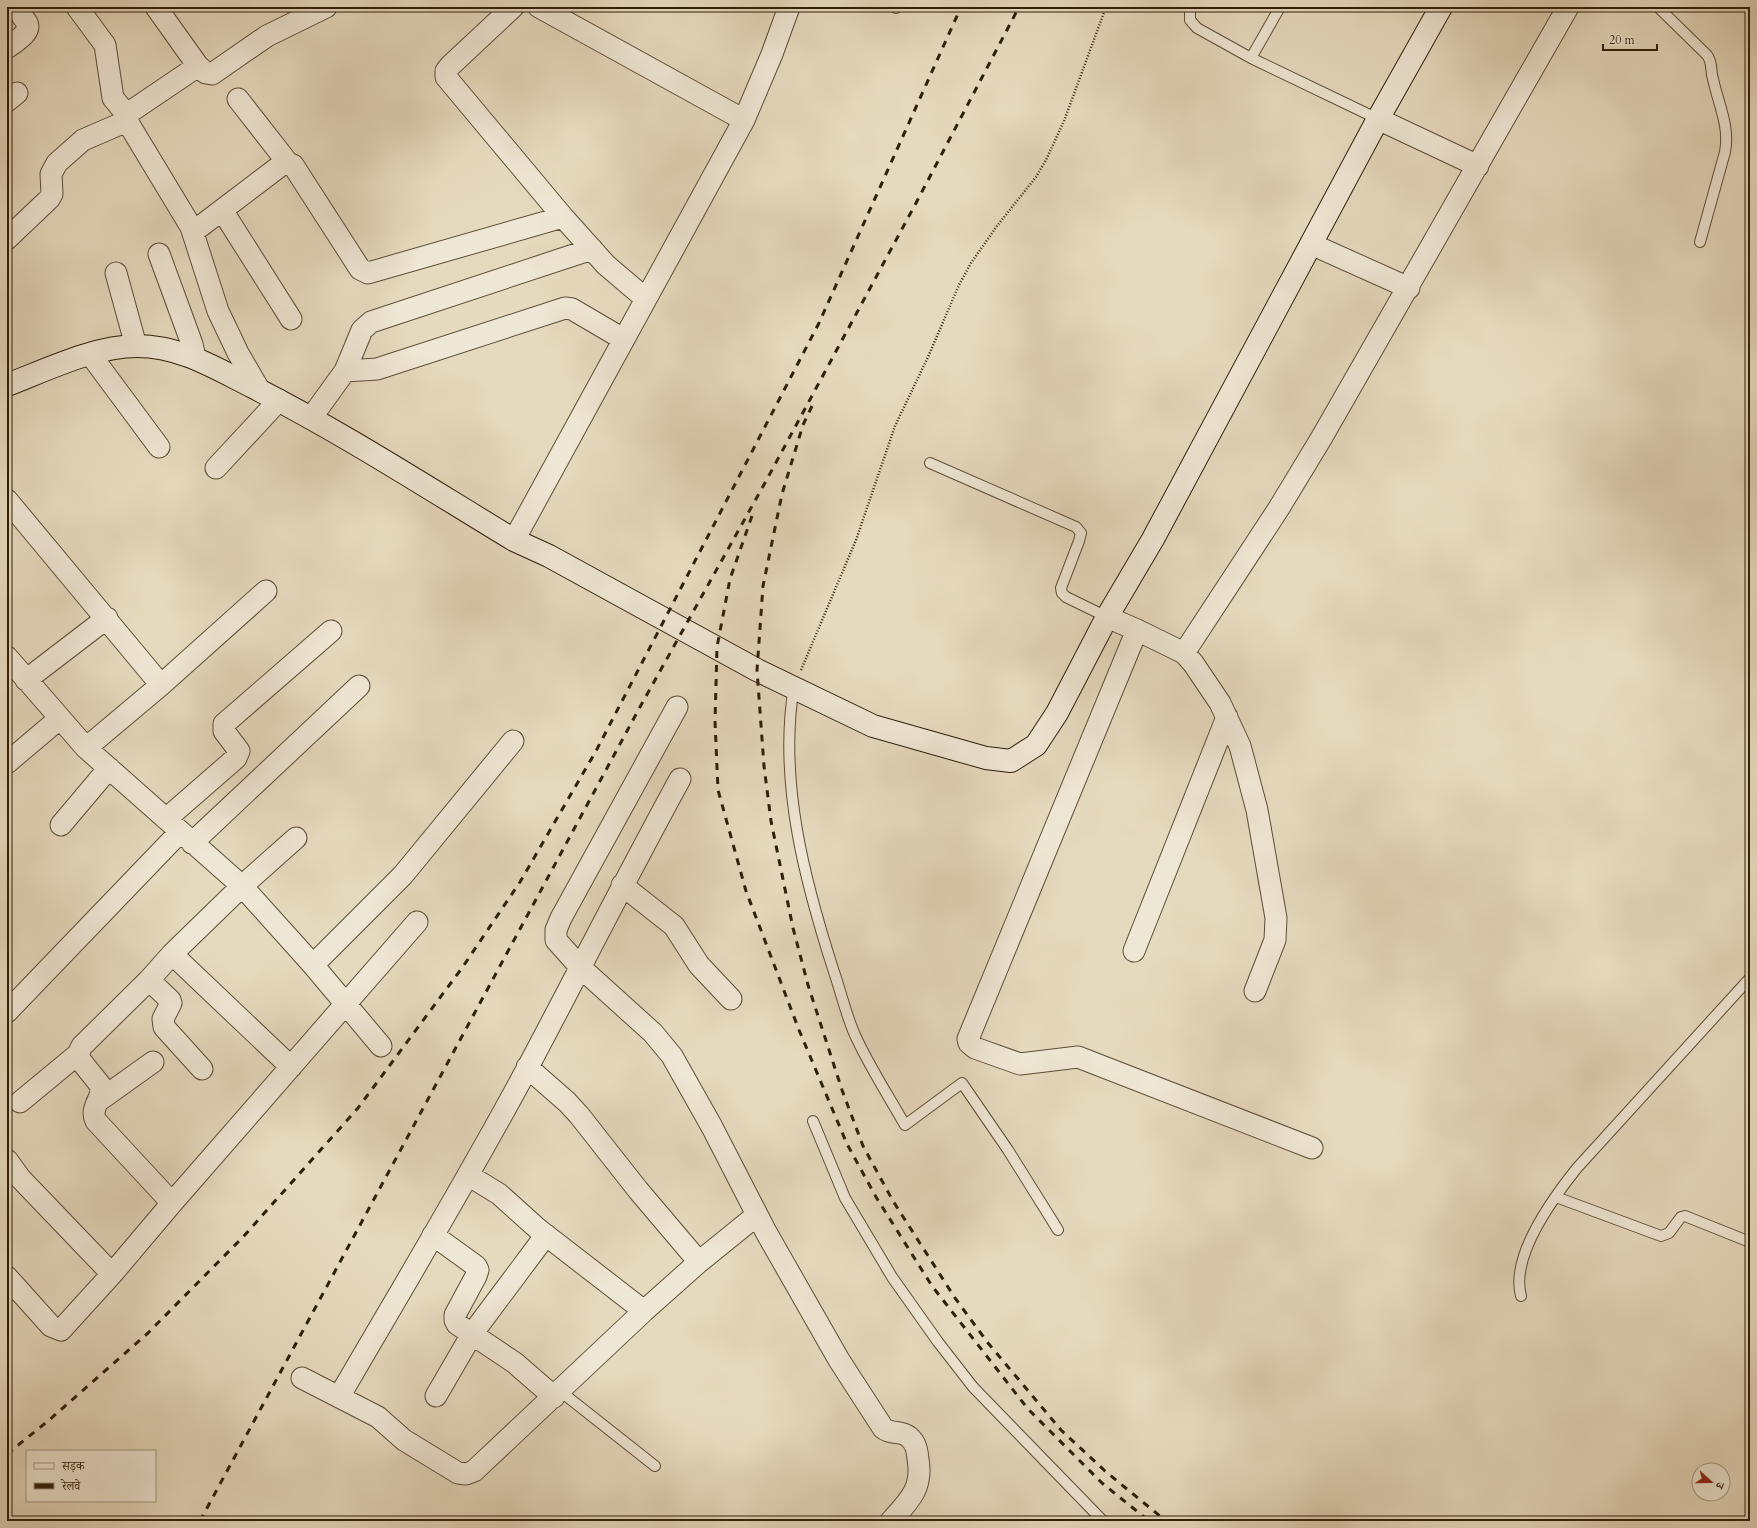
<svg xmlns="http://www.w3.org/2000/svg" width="1757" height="1528" font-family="Cardo,'Noto Serif Devanagari',serif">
  <rect width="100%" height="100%" fill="#e6dabe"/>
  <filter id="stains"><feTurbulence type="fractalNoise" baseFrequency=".005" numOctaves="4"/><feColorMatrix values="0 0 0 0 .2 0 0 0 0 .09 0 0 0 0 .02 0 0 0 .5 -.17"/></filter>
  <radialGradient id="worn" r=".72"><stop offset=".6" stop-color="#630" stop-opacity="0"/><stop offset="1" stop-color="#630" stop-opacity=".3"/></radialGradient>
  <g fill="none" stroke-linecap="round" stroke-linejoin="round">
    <defs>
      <path id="lane" d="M895 7 896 8
        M1190 7V20L1197 28 1251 58 1378 119
        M1658 7 1707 55C1713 63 1710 70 1713 79 1718 103 1730 126 1725 152L1700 242
        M1251 58 1280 7
        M930 463 1076 527 1081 533 1079 541 1061 588 1062 593 1066 597 1107 617
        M794 686C778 781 805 882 834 972 841 992 846 1015 855 1035 869 1066 888 1095 905 1125L962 1083 1008 1150 1058 1230
        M813 1121 845 1198 892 1277 938 1342 973 1387 1103 1521
        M1556 1197 1661 1236 1669 1233 1681 1217 1685 1216 1750 1242
        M1521 1296C1510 1256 1553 1198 1577 1168L1750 978
        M560 1391 655 1466"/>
      <path id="street" d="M77 7 105 45 113 98 127 115
        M156 7 198 66 206 73 212 74 267 36 326 7
        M513 7 450 66 446 71V77L563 217 606 265 646 299
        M539 7 744 120
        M7 48C13 43 32 33 27 23 24 18 19 13 18 7
        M198 66 130 112 127 115V121L191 227 218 311 238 353 260 391
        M238 99 288 163
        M7 101 17 93
        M1378 119 1478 166
        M222 210 291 319
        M193 232 284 163 293 165 360 269 368 273 563 217
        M7 239 49 199 52 194 51 174 57 163 83 140 127 121
        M1311 244 1409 288
        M159 254 192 344 195 357
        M116 273 136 346
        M90 354 159 447
        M345 371 377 369 565 308 572 309 623 339
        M311 418 345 371 362 330 371 322 592 249
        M216 468 279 400
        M7 500 161 685
        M514 540 744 120 772 54 789 7
        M1107 617 1137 630 1184 653 1193 663 1220 703 1240 746 1257 810 1276 918 1275 940 1255 991
        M1137 630 968 1039 969 1043 975 1048 1020 1064 1078 1057 1312 1148
        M1184 653 1279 508 1322 437 1568 7
        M7 657 86 748 242 886 313 965 381 1046
        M26 680 107 618
        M677 707 561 918 556 930V940L580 967 653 1033 672 1056 712 1127 766 1232 839 1360 883 1428C891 1435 901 1430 909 1437 916 1443 917 1450 918 1459 923 1488 910 1500 891 1521
        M86 748 161 685 266 591
        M7 763 59 719
        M166 819 236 758 239 751 224 731V724L331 631
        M61 825 109 768
        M192 843 359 686
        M622 885 674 926 699 965 731 999
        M1134 951 1227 717
        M172 954 291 1067
        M313 965 403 875 513 741
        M149 980 170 1000 171 1003 163 1019 164 1027 202 1069
        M7 1012 180 832
        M527 1067 567 1102 579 1115 638 1190 699 1262
        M20 1102 78 1054
        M97 1102 153 1062
        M7 1160 20 1178 112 1274 172 1203 417 922
        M468 1175 499 1194 538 1229 644 1311
        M172 1203 96 1121C89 1108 103 1099 101 1086L81 1061 78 1054 82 1046 149 980 172 954 242 886 296 838
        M433 1235 476 1266 478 1270 476 1276 455 1315V1320L457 1324 515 1363 554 1397
        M7 1277 51 1326 61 1330 112 1274
        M302 1378 378 1417 404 1440 458 1473 466 1474 474 1471 644 1311 699 1262 757 1215
        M436 1396 472 1334 546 1235
        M339 1397C403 1287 468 1179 528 1067 579 971 628 874 680 779"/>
      <path id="secondary" d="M7 385C46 370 95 346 137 346 180 346 215 368 253 387 343 433 428 488 514 540L549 556 757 670 873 726 986 758 1011 761 1036 745 1057 713 1107 617 1153 539 1378 119 1441 7"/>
    </defs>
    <use href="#lane" stroke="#5d4d36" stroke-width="12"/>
    <use href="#street" stroke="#5d4d36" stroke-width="23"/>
    <use href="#secondary" stroke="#2f1e08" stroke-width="24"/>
    <path stroke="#2f1e08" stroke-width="2.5" stroke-dasharray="1 2" stroke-linecap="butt" d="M801 670 856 540 895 426 928 357 959 285 971 263 997 226 1036 177 1046 160 1064 121 1106 7"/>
    <use href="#lane" stroke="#efe7d5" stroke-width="10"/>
    <use href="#street" stroke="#efe7d5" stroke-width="21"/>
    <use href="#secondary" stroke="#efe7d5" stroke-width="22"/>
    <path stroke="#2f1e08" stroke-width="3" stroke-dasharray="7 7" stroke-linecap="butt" d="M812 406 803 425 782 494 763 586 757 670 764 766 771 821 793 928 808 985 842 1090 863 1146 893 1201 955 1298 988 1343 1061 1430 1105 1471 1166 1521
      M752 516 730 579 717 647 715 721 718 790 746 891 799 1030 847 1144 876 1197 932 1286 1028 1409 1102 1483 1149 1521
      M7 1454 48 1421 148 1333 243 1237 358 1108 462 968 520 882 596 751 819 323 961 7
      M200 1521 640 707 766 481 916 203 1019 7"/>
  </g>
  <rect width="1757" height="1528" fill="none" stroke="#e6dabe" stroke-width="24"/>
  <rect x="8" y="8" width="1741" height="1512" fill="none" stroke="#2f1e08" stroke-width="2"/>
  <rect x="12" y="12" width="1733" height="1504" fill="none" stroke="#2f1e08"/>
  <rect x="26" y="1450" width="130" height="52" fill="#efe7d5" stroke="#a29783"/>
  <rect x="34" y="1463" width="20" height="6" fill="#efe7d5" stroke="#a29783"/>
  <text x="62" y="1470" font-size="12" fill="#2f1e08">सड़क</text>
  <rect x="34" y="1483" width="20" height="6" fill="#2f1e08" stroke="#a29783"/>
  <text x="62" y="1490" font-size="12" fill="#2f1e08">रेलवे</text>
  <g transform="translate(1711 1482) rotate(111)"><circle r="19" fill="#efe7d5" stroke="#a29783"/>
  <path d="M0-3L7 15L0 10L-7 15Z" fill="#8f2418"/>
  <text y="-6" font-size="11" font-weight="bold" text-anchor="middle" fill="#2f1e08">उ</text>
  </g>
  <path d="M1603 44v6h54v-6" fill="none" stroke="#2f1e08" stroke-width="2"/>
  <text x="1609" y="44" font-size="12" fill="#2f1e08" stroke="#efe7d5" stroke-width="3" paint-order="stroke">20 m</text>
  <rect width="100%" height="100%" filter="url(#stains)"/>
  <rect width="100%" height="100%" fill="url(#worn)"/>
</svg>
